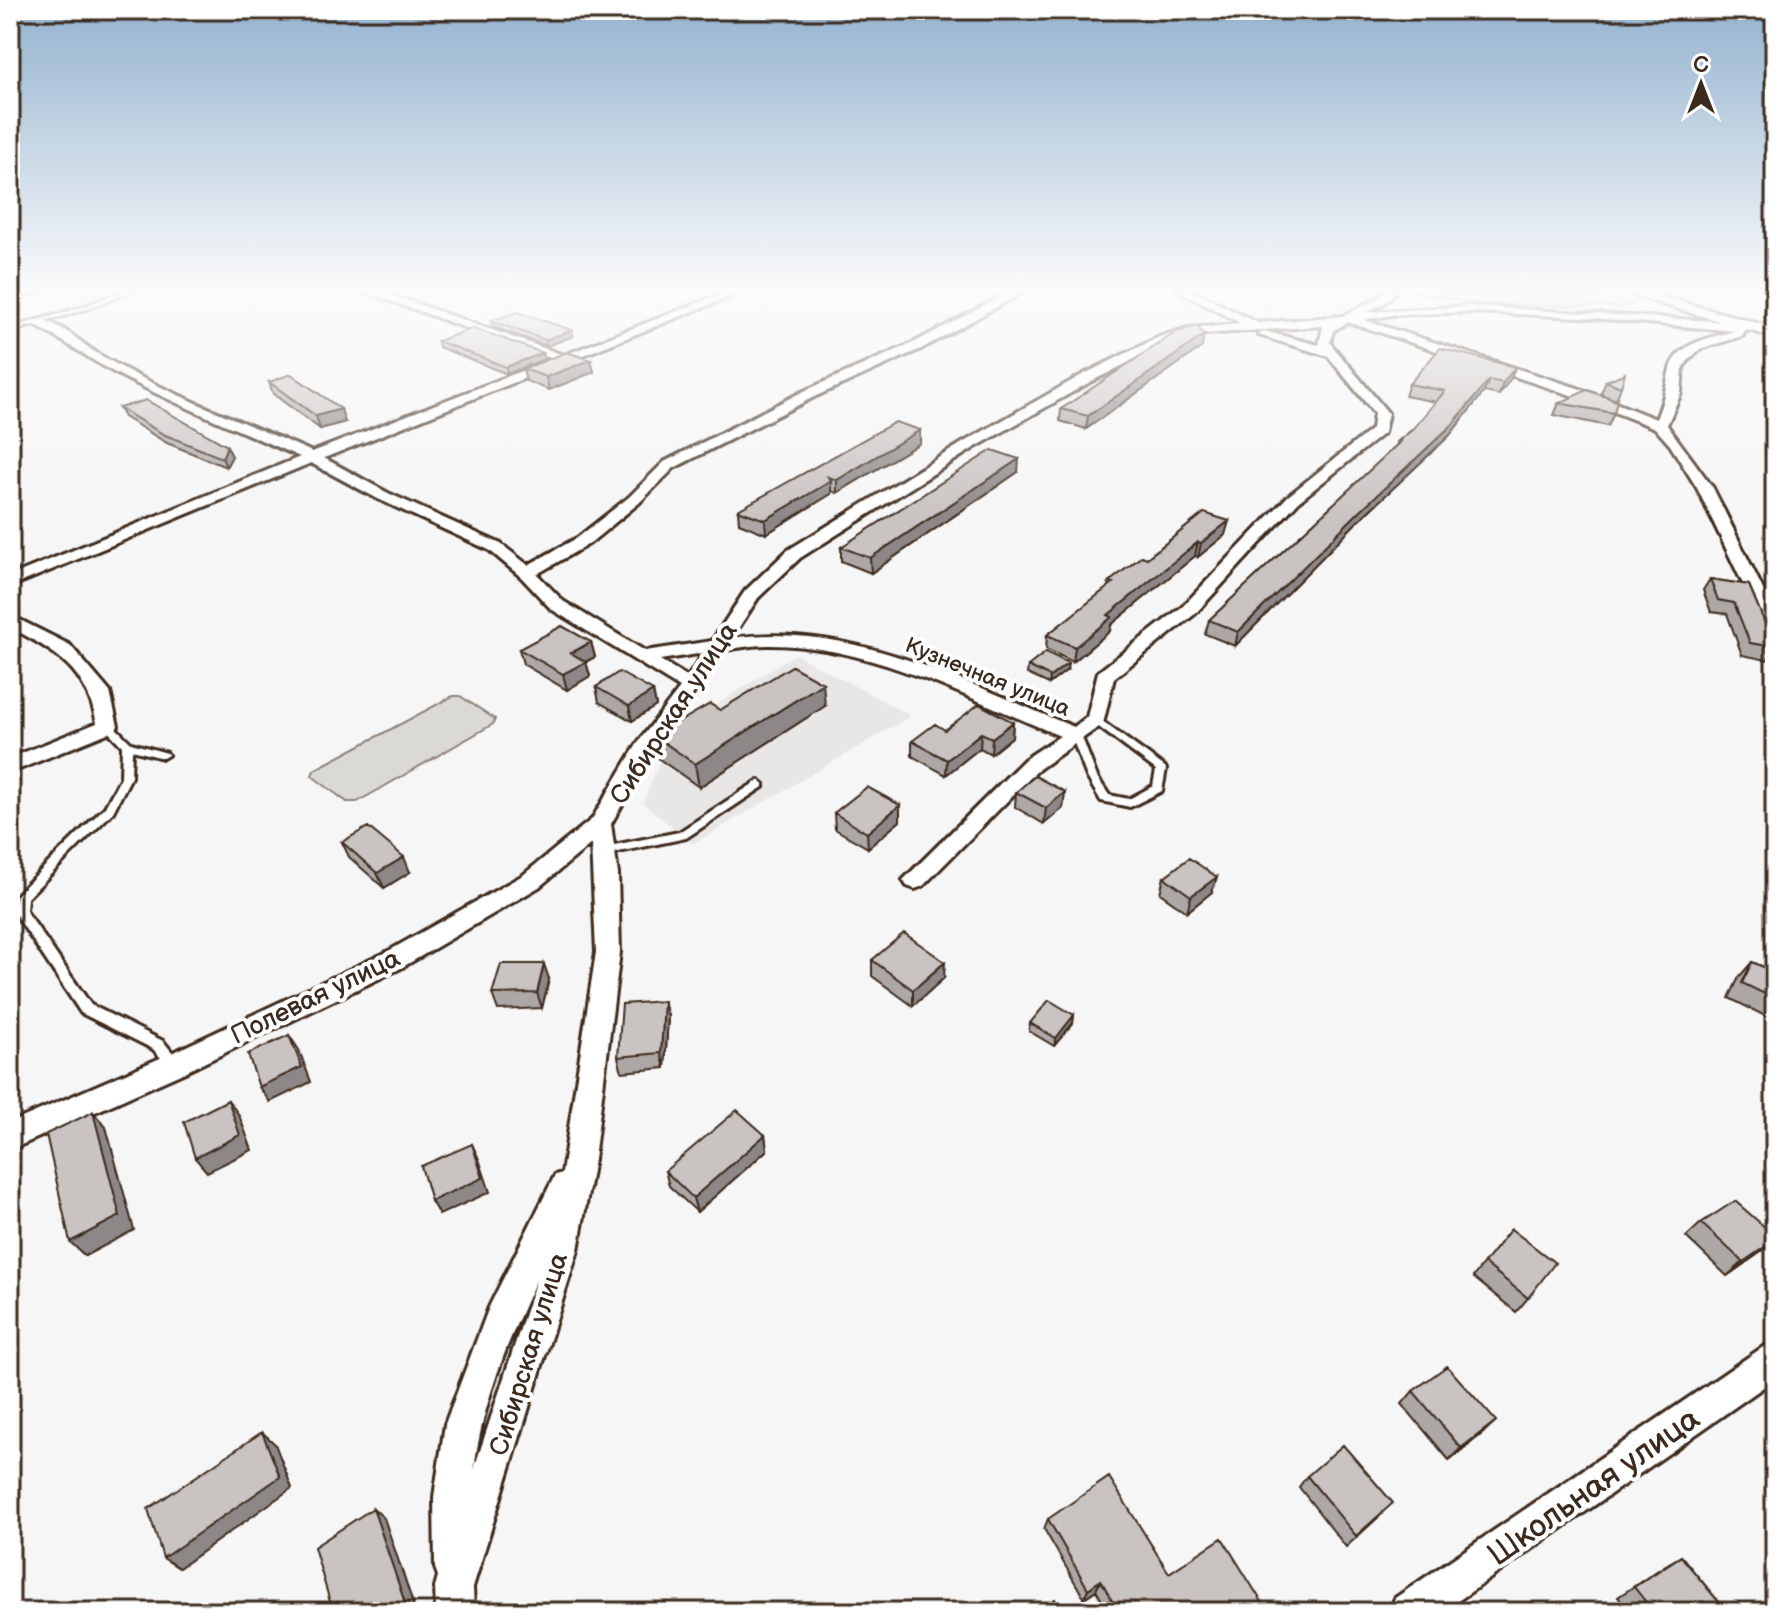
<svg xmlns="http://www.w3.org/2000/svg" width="1785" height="1622" font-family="'Balsamiq Sans',sans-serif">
  <rect width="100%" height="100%" fill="#f7f6f6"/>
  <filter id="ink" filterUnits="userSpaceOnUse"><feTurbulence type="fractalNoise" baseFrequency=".0125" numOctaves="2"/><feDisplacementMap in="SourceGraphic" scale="16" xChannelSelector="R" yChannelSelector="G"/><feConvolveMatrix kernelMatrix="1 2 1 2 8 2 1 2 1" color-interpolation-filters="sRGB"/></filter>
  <g filter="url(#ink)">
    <path fill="#e9e7e6" d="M795 654 911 716 693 844 643 803 670 735Z"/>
    <path fill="#dbd9d6" stroke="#8b827a" stroke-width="2" d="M1580 290 1632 304 1618 307 1479 304 1408 291Z
      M453 696H460L495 719 493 724 357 802H347L312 776 314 770Z"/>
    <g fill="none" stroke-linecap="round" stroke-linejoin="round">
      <defs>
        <path id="service" d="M124 290H133L87 309 10 332V328L83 307Z
          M1096 717 1165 767 1166 769 1162 791 1130 807 1101 801 1087 777 1071 735 1072 733 1076 732 1081 735 1097 777 1109 795 1129 799 1153 786 1156 770 1092 722 1091 720Z
          M108 723 112 724 131 743 167 753 168 755 163 758 132 750 131 777 113 812 27 898 26 911 91 1005 163 1041 182 1064 180 1068 175 1070 170 1068 153 1049 81 1013 14 912 17 894 105 807 121 777 122 746 103 726Z
          M759 780 764 784 763 787 686 838 604 855 598 851 604 847 679 832Z"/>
        <path id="minor" d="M360 290H377L564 355 731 290H747L324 458 388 493 501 544 528 565 577 538 629 497 664 462 804 391 913 343 1013 290H1027L921 349 814 397 674 468 639 503 589 544 537 574 563 601 645 651 712 641 745 591 788 550 964 442 1082 375 1159 337 1187 328 1242 324 1177 290H1191L1258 323 1343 316 1378 298 1385 290H1397L1386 302 1367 312 1472 306 1760 324 1764 326V330L1744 331 1743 336 1700 349 1690 359 1683 367 1681 393 1667 425 1713 488 1775 614V637L1766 632 1697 488 1670 445 1655 428 1568 394 1348 322 1333 331 1330 343 1388 413 1384 433 1298 502 1195 614 1114 678 1103 724 1039 769 923 886 915 889 907 886 903 880 1025 759 1060 736C967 698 870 644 767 645 753 645 738 648 724 650L655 748 611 824 618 874 620 952 594 1159 578 1250 473 1587 474 1612H436L435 1587 438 1576 435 1568 434 1497 445 1424 489 1307 555 1175 562 1173 596 952 591 844 539 887 401 968 185 1072 10 1150V1123L165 1056 383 954 523 875 592 819 639 741 680 688 551 609 521 577 489 550 378 499 311 463 10 587V576L300 457C241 431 182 407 125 378 93 362 66 341 34 325V321C57 318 80 343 98 354 165 394 241 420 312 452L553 359ZM1472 312 1582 317 1734 331C1711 338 1678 342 1670 369 1665 388 1665 398 1656 419L1578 388 1364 320 1391 315ZM1323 326 1319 345 1264 331 1258 335 1328 356 1374 413 1372 429 1288 496 1183 606 1098 672 1087 717 1074 727C965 683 852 621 732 638L758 598 800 558 974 448 1092 381 1167 343 1189 335ZM704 653 688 677 660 660ZM536 1280 474 1469C482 1403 508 1341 536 1280Z
          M10 615 70 645 110 692 118 726 115 730 10 773V758L97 723C85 667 57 653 10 627Z
          M1775 1342V1379L1442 1612H1390L1395 1598 1763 1347Z"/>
        <path id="tertiary" d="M1615 290H1639L1775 328V338Z"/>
      </defs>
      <use href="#service" stroke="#3b2a1e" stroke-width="6"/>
      <use href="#minor" stroke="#3b2a1e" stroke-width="6"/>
      <use href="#tertiary" stroke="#3b2a1e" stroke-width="6"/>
      <use href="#service" fill="#fff" fill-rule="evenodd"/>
      <use href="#minor" fill="#fff" fill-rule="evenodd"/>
      <use href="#tertiary" fill="#fff" fill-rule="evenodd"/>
      <defs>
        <path id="rail" d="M10 300 48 290"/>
      </defs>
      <use href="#rail" stroke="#3b2a1e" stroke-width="5"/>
      <use href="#rail" stroke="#fff" stroke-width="3" stroke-dasharray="10" stroke-linecap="butt"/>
    </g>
    <path fill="#ada8a6" stroke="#3b2a1e" stroke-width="2" d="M491 321 572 330 573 336 547 346 493 327Z
      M438 341 543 353 544 359 507 374 439 347Z
      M1202 347 1086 429 1060 421 1061 409Z
      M591 360 594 372 549 390 526 381 523 369Z
      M1515 367 1511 378 1499 395 1484 392 1449 436 1357 522 1235 646 1205 634 1209 620 1396 446 1398 441 1413 429 1436 402 1405 396 1409 384Z
      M1606 381 1621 387 1616 400 1601 394Z
      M269 382 345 422 320 429 273 394Z
      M1559 403 1614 413 1608 426 1554 415Z
      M119 408 232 456 226 467 167 443 124 417Z
      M920 443 837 493 831 491V494L766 534 739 523 738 510Z
      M1018 472 871 573 841 561V547Z
      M1204 513 1225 535 1198 557 1195 556 1111 625 1110 631 1073 662 1046 649 1047 635 1108 588 1109 582 1147 558Z
      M1710 579 1749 585 1775 648 1767 660 1742 655 1727 614 1711 612 1703 590Z
      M591 642 595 657 586 662 590 676 567 690 523 664 519 649Z
      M1028 666 1067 670 1049 684 1027 674Z
      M596 687 653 691 656 706 632 721 599 702Z
      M825 706 699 787 659 759 655 736 720 710Z
      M1013 722 1012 737 991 754 980 748 946 775 912 756V741L945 730Z
      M1016 792H1065L1063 808 1044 824 1015 807Z
      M900 805V821L868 848 835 829 834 813Z
      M342 842 410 872 384 888 349 857Z
      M1164 877 1212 892 1187 912 1160 893Z
      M872 960 944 978 913 1006 872 976Z
      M1752 962 1775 972V1021L1729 998 1739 977Z
      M549 979 542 1008 498 1010 492 994Z
      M1074 1015 1073 1023 1054 1046 1029 1031 1030 1023Z
      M668 1016 665 1068 622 1072 618 1057Z
      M765 1135 767 1150 697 1212 669 1186 665 1171Z
      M1775 1135V1150L1766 1143Z
      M1701 1223 1775 1241 1761 1252 1727 1276 1686 1237Z
      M1511 1229 1528 1298 1516 1312 1473 1277Z
      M1413 1391 1483 1433 1449 1460 1402 1404Z
      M1307 1476 1382 1514 1346 1547 1299 1487Z
      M1048 1519 1169 1573 1260 1612H1108L1096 1590 1084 1598 1044 1529Z
      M1681 1556 1727 1612H1630L1618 1597 1664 1566Z"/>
    <path fill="#8d8887" stroke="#3b2a1e" stroke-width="2" d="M572 330 573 336 547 346 545 340Z
      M1204 335 1202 347 1086 429 1088 416Z
      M543 353 544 359 507 374 506 367Z
      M591 360 594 372 549 390 546 377Z
      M1515 367 1511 378 1499 395 1503 383Z
      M1489 380 1484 392 1449 436 1357 522 1235 646 1238 632Z
      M341 409 345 422 320 429 316 416Z
      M920 430V443L837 493V480Z
      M227 446 232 456 226 467 222 458Z
      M1019 459 1018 472 871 573 870 558Z
      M831 481V494L766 534 765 520Z
      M1229 521 1225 535 1198 557 1201 543Z
      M1198 542 1195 556 1111 625 1110 631 1073 662 1075 647 1108 615Z
      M591 642 595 657 583 663 586 662 590 676 567 690 563 674 571 653Z
      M1068 663 1067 670 1049 684 1050 677Z
      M823 683 825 706 699 787 695 764Z
      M653 691 656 706 632 721 629 706Z
      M1013 722 1012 737 991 754 992 738Z
      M981 733 980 748 946 775 947 760Z
      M1065 792 1063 808 1044 824 1046 808Z
      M900 805V821L868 848 867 833Z
      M404 857 410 872 384 888 377 873Z
      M1217 877 1212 892 1187 912 1191 896Z
      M945 962 944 978 913 1006V990Z
      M544 964 549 979 542 1008 537 993Z
      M664 1001 668 1016 665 1068 661 1053Z
      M1074 1015 1073 1023 1054 1046 1056 1038Z
      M289 1035 299 1050 311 1082 270 1102 259 1087Z
      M228 1100 239 1115 252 1150 207 1172 195 1158Z
      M93 1112 106 1127 134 1230 85 1256 70 1242Z
      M765 1135 767 1150 697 1212 693 1198Z
      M472 1144 479 1159 490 1192 439 1215 431 1201Z
      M1775 1240 1761 1252 1727 1276 1743 1262Z
      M1496 1421 1483 1433 1449 1460 1461 1448Z
      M262 1432 275 1444 292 1488 179 1568 163 1558Z
      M373 1508 384 1518 416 1612H403Z
      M1101 1580 1096 1590 1084 1598 1088 1589Z"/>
    <path fill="#c9c3c1" stroke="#3b2a1e" stroke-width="2" d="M517 312 572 330 545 340 491 321Z
      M1197 326 1204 335 1088 416 1061 409 1176 332Z
      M473 328 543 353 506 367 438 341Z
      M1440 348 1515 367 1503 383 1489 380 1453 424 1362 509 1238 632 1209 620 1401 441H1398L1413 429 1445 391 1409 384Z
      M567 352 591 360 546 377 523 369Z
      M1625 373 1621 387 1606 381Z
      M291 374 341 409 316 416 269 382Z
      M1587 390 1617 401 1614 413 1559 403Z
      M146 400 227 446 222 458 163 434 119 408Z
      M895 422 920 430 837 480 828 477 831 481 765 520 738 510Z
      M992 450 1019 459 870 558 841 547Z
      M1204 513 1229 521 1201 543 1198 542 1108 615 1112 617 1075 647 1047 635 1113 583 1109 582 1142 556 1147 558Z
      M1710 579 1749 585 1775 647 1750 643 1734 603 1718 600Z
      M562 626 591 642 571 653 586 662 563 674 519 649Z
      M1046 652 1068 663 1050 677 1028 666Z
      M792 666 823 683 695 764 655 736 710 704 720 710Z
      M619 672 653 691 629 706 596 687Z
      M979 704 1013 722 992 738 981 733 947 760 912 741 935 724 945 730Z
      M1035 776 1065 792 1046 808 1016 792Z
      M867 787 900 805 867 833 834 813Z
      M368 827 404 857 377 873 342 842Z
      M1189 858 1217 877 1191 896 1164 877Z
      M904 933 945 962 913 990 872 960Z
      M1752 962 1775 972V999L1742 983Z
      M501 964H544L537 993 492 994Z
      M1049 1000 1074 1015 1056 1038 1030 1023Z
      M664 1001 661 1053 618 1057 622 1004Z
      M289 1035 302 1067 259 1087 248 1054Z
      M228 1100 240 1135 195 1158 184 1122Z
      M737 1110 765 1135 693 1198 665 1171Z
      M93 1112 120 1216 70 1242 46 1134Z
      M472 1144 483 1178 431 1201 421 1166Z
      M1735 1201 1775 1236V1240L1743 1262 1701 1223Z
      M1511 1229 1555 1263 1528 1298 1484 1263Z
      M1447 1366 1496 1421 1461 1448 1413 1391Z
      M262 1432 280 1477 163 1558 148 1509Z
      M1343 1445 1393 1503 1356 1536 1307 1476Z
      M1109 1477 1169 1573 1222 1538 1265 1607 1258 1612H1118L1101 1580 1088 1589 1048 1519Z
      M373 1508 407 1609 403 1612H333L314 1547Z
      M1681 1556 1727 1612H1654L1634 1587Z
      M1055 1599 1061 1612H1036Z
      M829 1607 831 1612H821Z"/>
  </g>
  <linearGradient id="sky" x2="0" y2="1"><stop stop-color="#93b2cf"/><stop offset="0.56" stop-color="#fbfbfb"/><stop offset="1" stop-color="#fbfbfb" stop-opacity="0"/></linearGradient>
  <rect width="1785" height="517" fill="url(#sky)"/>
  <g text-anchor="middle" stroke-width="8" stroke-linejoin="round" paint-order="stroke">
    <g font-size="22" fill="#3b2a1e" stroke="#fff">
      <text transform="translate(988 676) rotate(22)" y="8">Кузнечная улица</text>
    </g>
    <g font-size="26" fill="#3b2a1e" stroke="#fff">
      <text transform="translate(673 713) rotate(-57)" y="9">Сибирская улица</text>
      <text transform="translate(315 996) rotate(-26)" y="9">Полевая улица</text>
      <text transform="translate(528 1354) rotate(-73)" y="9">Сибирская улица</text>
    </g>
    <g font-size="32" fill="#3b2a1e" stroke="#fff">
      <text transform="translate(1593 1486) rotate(-35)" y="11">Школьная улица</text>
    </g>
  </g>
  <rect width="1785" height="1622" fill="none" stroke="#fff" stroke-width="40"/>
  <rect x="20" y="20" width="1745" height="1582" fill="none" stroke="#3b2a1e" stroke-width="3" filter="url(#ink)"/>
  <g transform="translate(1701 84)" stroke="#ffffff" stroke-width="6" paint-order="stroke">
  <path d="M0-6L14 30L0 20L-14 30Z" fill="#3b2a1e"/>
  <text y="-12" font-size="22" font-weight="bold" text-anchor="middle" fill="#3b2a1e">С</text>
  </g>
</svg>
